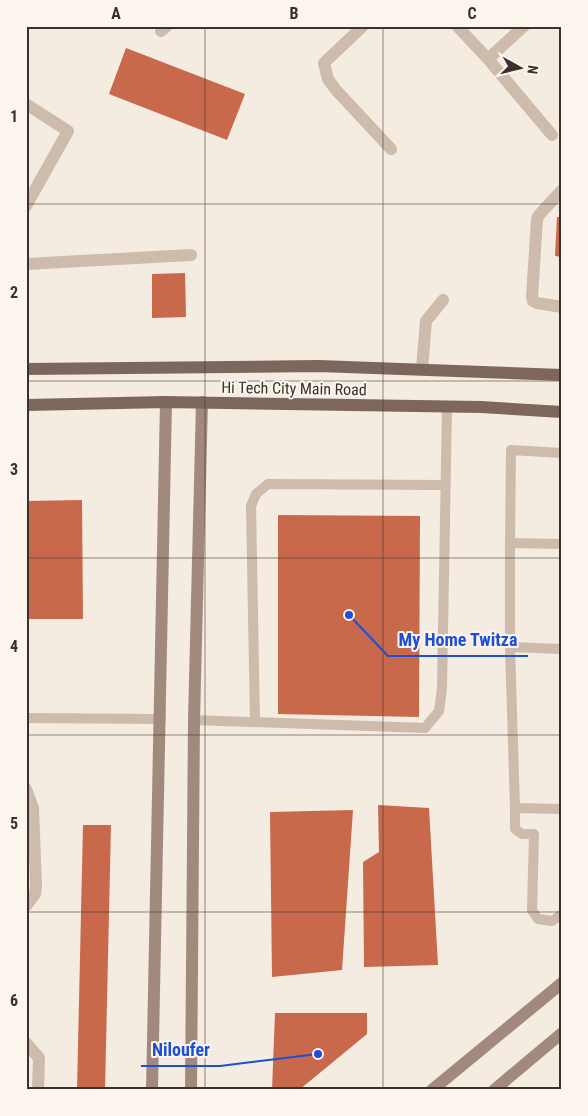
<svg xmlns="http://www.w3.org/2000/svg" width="588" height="1116" font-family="'Roboto Condensed',sans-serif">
  <rect width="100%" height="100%" fill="#f4ebe1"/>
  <path fill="#c8694b" d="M126 48 245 94 227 140 109 94Z
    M557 217H562V257L555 256Z
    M185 273 186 317 152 318V274Z
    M82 500 83 619H26V501Z
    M278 515 420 516 419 717 278 714Z
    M378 805 429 808 438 965 364 967 363 862 379 852Z
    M353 810 342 970 272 977 270 812Z
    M83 825H111L105 1090H77Z
    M275 1013H367V1034L299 1090H272Z"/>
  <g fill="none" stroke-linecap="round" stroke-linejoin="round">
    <path stroke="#cdbbac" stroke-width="10" d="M510 543 511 450 562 453
      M510 647V543L562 544
      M562 649 510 647 515 808 562 809
      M26 718 161 719
      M194 720 425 728 439 711 442 688 447 407
      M255 722 251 506 256 494 268 484 445 485
      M515 808V829L522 834H534L532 910 538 919 552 921 562 914"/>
    <path stroke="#cdbbac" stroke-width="12" d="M363 26 324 63 328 79 336 90 391 149
      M457 26 488 59 552 135
      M161 31 167 26
      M488 59 524 26
      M26 104 68 131 26 206
      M562 190 539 215 537 219 532 297 533 301 537 303 562 307
      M26 264 191 255
      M422 369 426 321 443 300
      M26 789 33 808 36 886 35 894 26 906
      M26 1043 39 1058 38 1090"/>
    <path stroke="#a18a7d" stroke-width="12" d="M152 1090 166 402
      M191 1090 194 720 202 402
      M432 1090 562 983
      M494 1090 562 1033"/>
    <path stroke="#7d675c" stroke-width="12" d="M26 369 319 366 562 375
      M26 405 166 402 481 407 562 412"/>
  </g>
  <path fill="none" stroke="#3b302b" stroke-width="1" stroke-opacity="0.55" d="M205 26V1090M383 26V1090M26 204H562M26 381H562M26 558H562M26 735H562M26 912H562"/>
  <g text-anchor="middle" stroke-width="4" stroke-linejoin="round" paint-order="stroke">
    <g font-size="16" fill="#3b302b" stroke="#fbf5ee">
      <text transform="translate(294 388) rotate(1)" y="6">Hi Tech City Main Road</text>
    </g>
  </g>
  <path fill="none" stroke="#1d4ed8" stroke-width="2" d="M349 615L388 656H528M318 1054L220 1066H141"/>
  <g fill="#1d4ed8" stroke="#fbf5ee" stroke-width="2">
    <circle cx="349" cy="615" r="5"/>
    <circle cx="318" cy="1054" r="5"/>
  </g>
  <g font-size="18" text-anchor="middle" font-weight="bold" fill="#1d4ed8" stroke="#fbf5ee" stroke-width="4" stroke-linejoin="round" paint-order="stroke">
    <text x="458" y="646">My Home Twitza</text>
    <text x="181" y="1056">Niloufer</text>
  </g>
  <rect width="588" height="1116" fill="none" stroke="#fbf5ee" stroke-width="55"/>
  <g transform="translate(520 68) rotate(98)" stroke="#fbf5ee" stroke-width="4" paint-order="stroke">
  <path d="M0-4L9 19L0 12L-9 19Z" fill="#3b302b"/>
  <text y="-8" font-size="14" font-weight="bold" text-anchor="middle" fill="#3b302b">N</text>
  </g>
  <rect x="28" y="28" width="532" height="1060" fill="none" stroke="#3b302b" stroke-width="2"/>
  <g font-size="16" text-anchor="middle" font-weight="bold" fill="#3b302b">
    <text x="116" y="19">A</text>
    <text x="294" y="19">B</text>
    <text x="472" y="19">C</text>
    <text x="14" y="122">1</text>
    <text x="14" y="298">2</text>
    <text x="14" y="475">3</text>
    <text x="14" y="652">4</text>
    <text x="14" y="829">5</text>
    <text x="14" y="1006">6</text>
  </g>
</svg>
